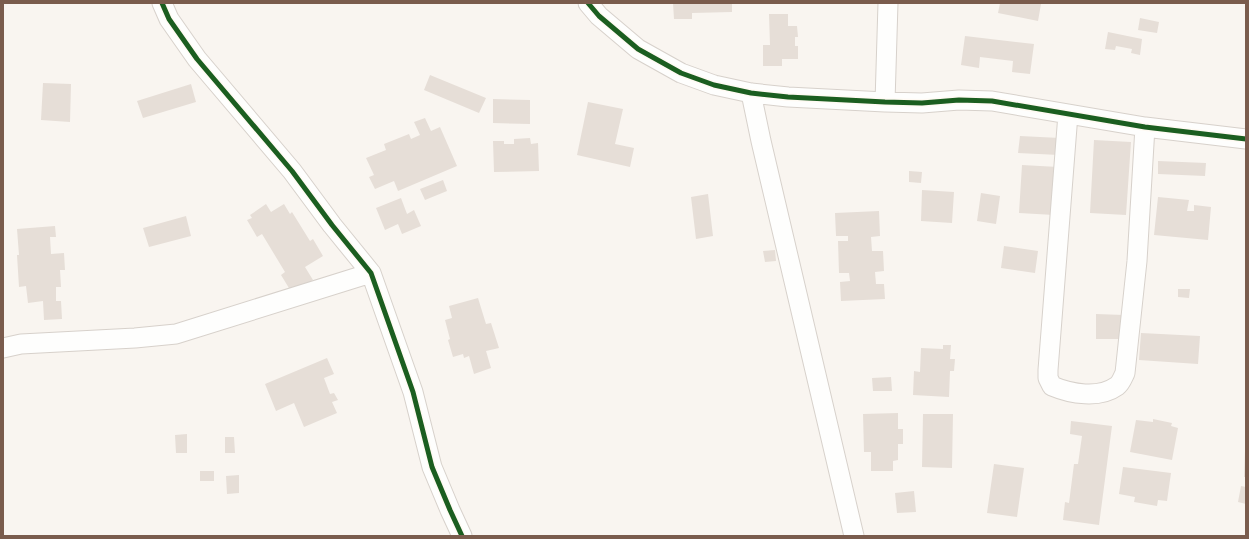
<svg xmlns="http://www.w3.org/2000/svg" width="1249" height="539" font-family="Inter,sans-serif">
  <rect width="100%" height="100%" fill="#f9f5f0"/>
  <path fill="#e6ded7" d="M673 3H732V12L692 13V19H674Z
    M1000 3 1041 4 1038 21 998 13Z
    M769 14H788V26H797L798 37H795V46H798V59H782V66H763V45H770Z
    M1140 18 1159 22 1157 33 1138 30Z
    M1108 32 1142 39 1140 55 1131 53 1132 49 1116 46 1115 50 1105 49Z
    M965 36 1034 44 1030 74 1012 72 1013 61 980 57 979 68 961 65Z
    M430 75 486 98 479 113 424 90Z
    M43 83 71 84 70 122 41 120Z
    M191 84 196 102 143 118 137 101Z
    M493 99 530 100V124L493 123Z
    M588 102 623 109 615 144 634 148 630 167 577 155Z
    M425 118 431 131 440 127 457 166 398 191 394 181 375 189 369 177 374 175 366 158 386 150 384 144 409 134 411 139 420 135 414 122Z
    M1020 136 1060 138 1059 155 1018 153Z
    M530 138 531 144 538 143 539 171 494 172 493 141H504V144H514V139Z
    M1094 140 1131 142 1126 215 1090 213Z
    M1158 161 1206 163 1205 176 1158 174Z
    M1022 165 1058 167 1054 215 1019 213Z
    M909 171 922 172 921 183 909 182Z
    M443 180 447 191 425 200 420 189Z
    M922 190 954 192 952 223 921 221Z
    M981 193 1000 196 996 224 977 221Z
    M708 194 713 236 696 239 691 197Z
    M1158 197 1189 200 1187 211H1194V205L1211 207 1208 240 1154 235Z
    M401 198 407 214 414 210 421 226 402 234 398 224 385 230 376 208Z
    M266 204 271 212 284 204 290 214 292 212 310 241 313 239 323 256 305 267 313 280 292 293 281 275 285 272 262 234 257 237 247 220 252 218 250 215Z
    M879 211 880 236 871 237 872 251H883L884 271 875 272 876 284H884L885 299 841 301 840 282 850 281 849 273H839L838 241H848V236H836L835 213Z
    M186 216 191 236 149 247 143 228Z
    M55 226 56 237H50L51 254 64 253 65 270H60L61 287H56V301H61L62 319 44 320 43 301 28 303 26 286 19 287 17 255H19L17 229Z
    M1004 246 1038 251 1035 273 1001 268Z
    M775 250 776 261 765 262 763 251Z
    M1178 289H1190L1189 298 1178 297Z
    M478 298 486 324 491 323 499 348 486 351 491 368 474 374 469 356 464 358 463 354 453 357 448 340 450 339 445 320 452 318 449 306Z
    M1096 314 1124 315 1123 339H1096Z
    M1141 333 1200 336 1198 364 1139 360Z
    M943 345H951L950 359H955L954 371H950L949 397 913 395 914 371 920 372 921 348 943 349Z
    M327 358 334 374 324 378 330 394 334 393 338 400 332 402 337 413 304 427 294 403 276 411 265 384Z
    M891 377 892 391H873L872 378Z
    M898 413V429H903V444H898V460L893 461V471H871V452H864L863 414Z
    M923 414H953L952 468 922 467Z
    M1153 419 1172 423 1171 426 1178 428 1172 460 1130 452 1136 420 1153 422Z
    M1071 421 1112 426 1099 525 1063 520 1065 502 1069 503 1074 464H1078L1082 436 1070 434Z
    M187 434V453H176L175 435Z
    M225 437H234L235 453H225Z
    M1245 451H1246V477H1244Z
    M994 464 1024 468 1017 517 987 513Z
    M1123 467 1171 473 1167 501 1158 500 1157 506 1134 502 1135 497 1119 494Z
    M200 471H214V481H200Z
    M239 475V493L227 494 226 476Z
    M1241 486 1246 487V504L1238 502Z
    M914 491 916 512 897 513 895 493Z"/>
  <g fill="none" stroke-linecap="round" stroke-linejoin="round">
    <defs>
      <path id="minor" d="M162 3 169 19 197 59 292 171 332 225 371 273 413 392 432 467 450 510 462 536
        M588 3 599 16 638 49 681 73 714 85 751 93 788 97 885 102 922 103 959 100 992 101 1145 127 1246 139
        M751 93 761 141 854 536
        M885 102 888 3
        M1068 114 1048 370V378L1052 386C1071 394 1099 399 1117 386 1121 383 1123 377 1125 373L1137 261 1145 127
        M3 348 21 344 135 338 176 334 371 273"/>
    </defs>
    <use href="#minor" stroke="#d7d1cb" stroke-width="21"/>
    <use href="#minor" stroke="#fefefd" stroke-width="19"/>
    <defs>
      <path id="cycleway" d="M162 3 169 19 197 59 292 171 332 225 371 273 413 392 432 467 450 510 462 536
        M588 3 599 16 638 49 681 73 714 85 751 93 788 97 885 102 922 103 959 100 992 101 1145 127 1246 139"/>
    </defs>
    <use href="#cycleway" stroke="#fffaf3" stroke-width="8"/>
    <use href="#cycleway" stroke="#1b5e20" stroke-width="5"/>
  </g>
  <rect width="1249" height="539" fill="none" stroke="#7a5c4d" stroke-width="8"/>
</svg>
